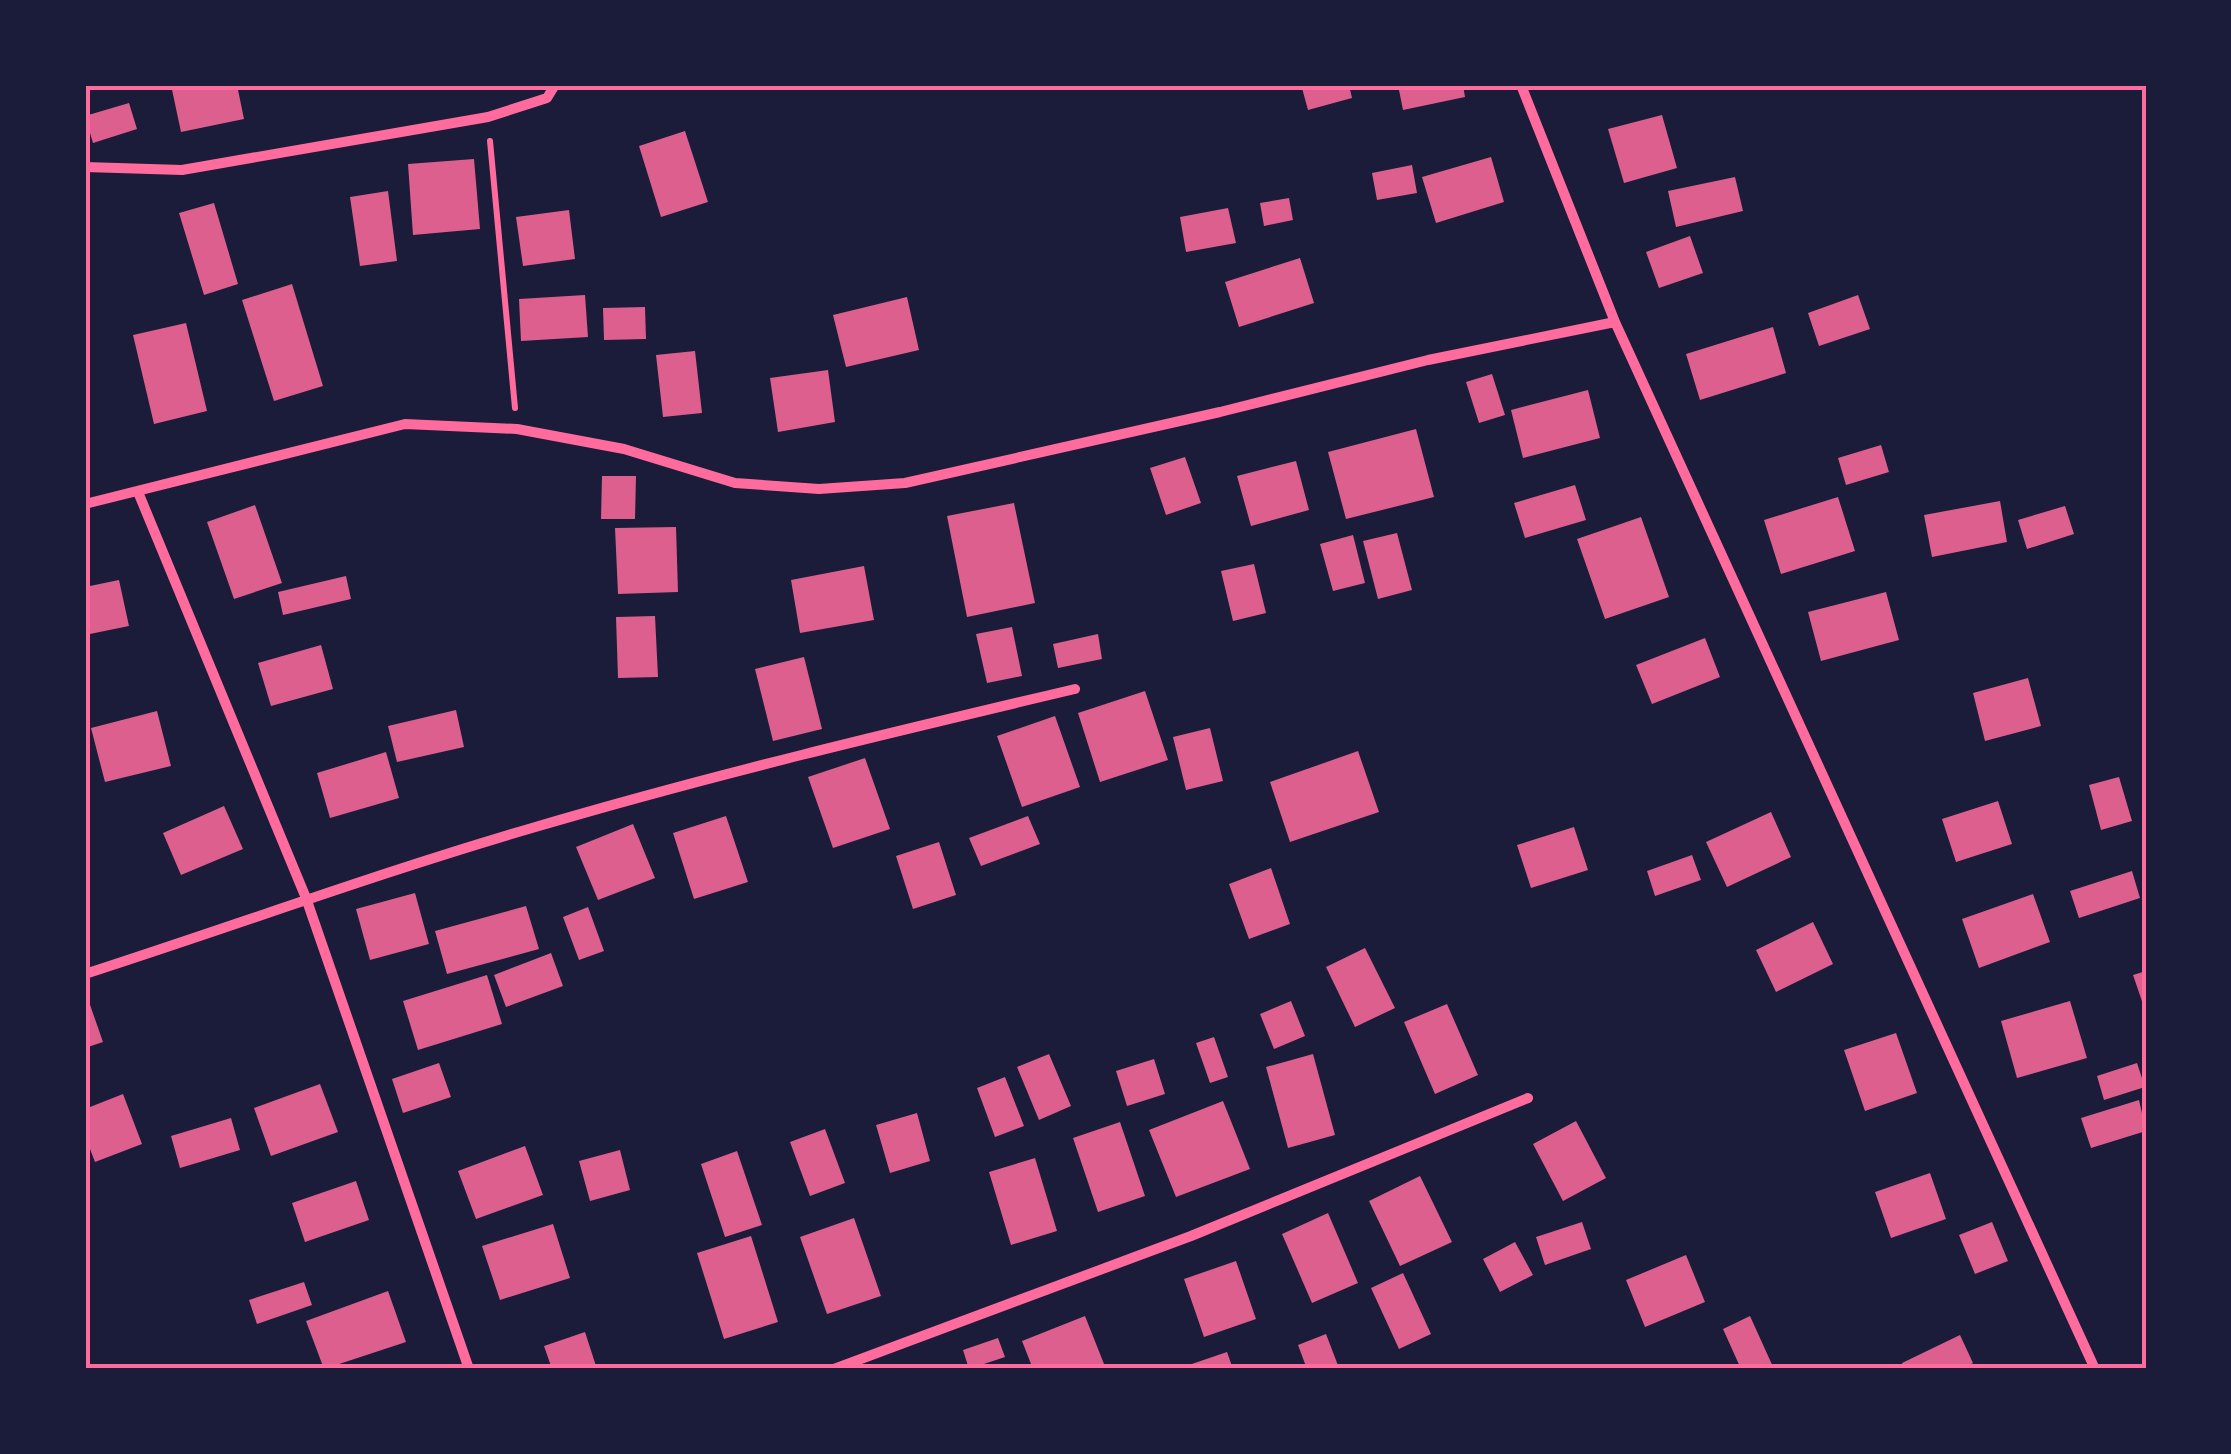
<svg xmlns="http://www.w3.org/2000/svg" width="2231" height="1454" font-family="'Libre Baskerville',serif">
  <rect width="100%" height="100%" fill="#1b1b3a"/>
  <path fill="#dd5f8e" d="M171 85H237L244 119 181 132Z
    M1313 85H1349L1352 98 1308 110 1302 88Z
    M1398 85H1463L1465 97 1403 110Z
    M129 103 137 129 93 143 85 116Z
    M1662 115 1677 168 1624 183 1608 129Z
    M685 131 708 202 661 217 639 146Z
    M1491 157 1504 202 1436 223 1422 177Z
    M474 159 480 229 413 235 408 164Z
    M1412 165 1417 193 1377 200 1372 173Z
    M1735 177 1743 211 1676 227 1668 191Z
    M388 191 397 261 360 266 350 197Z
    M1289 198 1293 220 1264 226 1260 203Z
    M214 203 238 284 204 295 179 213Z
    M1228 208 1236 243 1186 252 1180 217Z
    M569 210 575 259 523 266 516 217Z
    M1690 236 1703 273 1659 288 1646 252Z
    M1300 258 1314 303 1239 327 1225 282Z
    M292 284 323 386 274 401 242 300Z
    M585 295 588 337 521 341 519 299Z
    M1858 295 1870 329 1819 346 1808 313Z
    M907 297 919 350 846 367 833 315Z
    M645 307 646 339 604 340 603 308Z
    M186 323 207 411 154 424 133 335Z
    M1773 327 1786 373 1700 400 1686 354Z
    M695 351 702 413 663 417 656 355Z
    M828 370 835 422 778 432 770 378Z
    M1492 374 1505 415 1479 423 1466 382Z
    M1588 390 1600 438 1523 458 1511 410Z
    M1416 429 1434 497 1346 519 1328 452Z
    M1881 445 1889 472 1846 485 1838 458Z
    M1185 457 1201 503 1166 515 1150 468Z
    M1296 461 1309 510 1251 526 1237 476Z
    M602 476H636L635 519H601Z
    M1575 485 1586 520 1525 538 1514 503Z
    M1838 497 1855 551 1781 574 1764 520Z
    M2000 501 2007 542 1932 557 1924 515Z
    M1014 503 1035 603 967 617 947 516Z
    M255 505 282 583 234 599 207 522Z
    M2065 506 2074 534 2027 549 2018 520Z
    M1641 517 1669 597 1605 619 1577 539Z
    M676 527 678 592 618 594 615 528Z
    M1397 533 1412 590 1378 599 1363 541Z
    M1353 535 1365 583 1333 591 1320 544Z
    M1254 564 1266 613 1233 621 1221 571Z
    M864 566 874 620 800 633 791 580Z
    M346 576 351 599 283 615 278 592Z
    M119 580 129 626 85 635V587Z
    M1886 592 1899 640 1821 661 1808 612Z
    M655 616 658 677 618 678 616 617Z
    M1012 627 1022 676 987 683 976 634Z
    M1098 634 1102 659 1058 668 1053 644Z
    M1705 638 1720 677 1652 704 1636 665Z
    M321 645 333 689 271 706 258 663Z
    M804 657 822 729 773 741 755 669Z
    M2028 678 2041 726 1985 741 1973 693Z
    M1145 691 1168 760 1100 782 1078 713Z
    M456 710 464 747 397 762 388 726Z
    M157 711 171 766 105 782 91 728Z
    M1055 716 1080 787 1022 807 997 736Z
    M1210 728 1223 781 1186 790 1173 737Z
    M1358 751 1379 812 1290 842 1270 782Z
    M386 752 399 798 330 818 317 773Z
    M865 758 890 829 833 848 808 777Z
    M2119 777 2132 821 2101 830 2089 785Z
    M1998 801 2012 844 1956 862 1942 819Z
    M224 806 243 849 181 875 163 833Z
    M1771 812 1791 857 1727 887 1706 842Z
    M726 816 748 882 694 899 673 833Z
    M1028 816 1040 844 981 866 969 838Z
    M633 824 655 878 598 900 576 847Z
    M1574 827 1588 870 1531 888 1517 845Z
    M939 842 956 895 913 909 896 856Z
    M1692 855 1701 880 1655 896 1647 871Z
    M1271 868 1290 924 1249 939 1229 884Z
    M2132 871 2140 898 2079 918 2070 891Z
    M415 893 429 944 370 960 356 909Z
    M2033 894 2050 942 1979 968 1962 919Z
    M526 906 539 949 447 974 435 931Z
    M588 907 604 951 579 960 563 917Z
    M1813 922 1833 964 1776 992 1756 950Z
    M1365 948 1395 1008 1355 1027 1326 967Z
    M551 953 563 986 506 1007 494 975Z
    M2146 971V1010H2145L2133 975Z
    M487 975 502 1024 418 1050 403 1001Z
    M88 999 103 1042 85 1048V1001Z
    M1291 1001 1305 1036 1274 1049 1260 1014Z
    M2070 1001 2087 1058 2017 1078 2001 1021Z
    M1447 1004 1478 1075 1435 1094 1404 1022Z
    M1896 1033 1917 1093 1865 1111 1844 1050Z
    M1214 1037 1228 1077 1210 1083 1196 1043Z
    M1049 1054 1071 1106 1039 1120 1017 1067Z
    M1313 1054 1335 1135 1288 1148 1266 1067Z
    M1154 1059 1165 1094 1127 1106 1116 1071Z
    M439 1063 451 1097 403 1113 392 1079Z
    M2137 1063 2145 1087 2104 1100 2097 1076Z
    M1005 1077 1024 1126 995 1137 977 1088Z
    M320 1084 338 1132 271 1156 254 1108Z
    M123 1094 142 1144 95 1162 85 1136V1109Z
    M2139 1100 2146 1131 2091 1148 2081 1118Z
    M1223 1101 1250 1169 1176 1197 1149 1130Z
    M917 1113 930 1161 890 1173 876 1125Z
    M231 1118 240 1150 180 1168 171 1136Z
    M1576 1121 1606 1178 1563 1201 1533 1144Z
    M1120 1122 1145 1196 1098 1212 1073 1138Z
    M825 1129 845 1183 810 1196 790 1142Z
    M525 1146 543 1195 476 1219 458 1171Z
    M620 1150 630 1190 590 1201 579 1161Z
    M737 1151 762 1225 725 1237 701 1164Z
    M1035 1158 1057 1231 1011 1245 989 1172Z
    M1930 1173 1946 1219 1891 1238 1875 1192Z
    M1420 1176 1452 1242 1400 1266 1369 1201Z
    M356 1181 369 1220 305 1242 292 1203Z
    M1328 1213 1358 1283 1312 1303 1282 1234Z
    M854 1218 881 1296 827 1314 800 1237Z
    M1582 1222 1591 1249 1545 1265 1536 1237Z
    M1992 1222 2008 1261 1975 1274 1959 1235Z
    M553 1224 570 1278 500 1300 482 1246Z
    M751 1236 778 1322 724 1339 697 1253Z
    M1515 1242 1533 1275 1500 1292 1483 1259Z
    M1686 1255 1705 1302 1645 1327 1626 1280Z
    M1236 1261 1256 1319 1204 1337 1184 1279Z
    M1403 1273 1431 1334 1399 1349 1371 1288Z
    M304 1282 312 1305 257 1324 249 1300Z
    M388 1291 406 1342 324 1369 306 1321Z
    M1085 1316 1106 1369H1033L1022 1341Z
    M1750 1316 1774 1369H1741L1723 1329Z
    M585 1332 597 1369H552L544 1346Z
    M1326 1334 1339 1368 1307 1369 1298 1345Z
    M1960 1335 1973 1363 1961 1369H1904L1902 1363Z
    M998 1338 1005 1357 969 1369 963 1350Z
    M1227 1352 1233 1369H1181L1180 1368Z"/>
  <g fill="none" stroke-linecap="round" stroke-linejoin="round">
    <path stroke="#ff6b9d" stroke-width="6" d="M490 141 515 408"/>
    <path stroke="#ff6b9d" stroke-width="10" d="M1521 85 1615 322 2095 1369
      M85 167 182 170 488 117 547 98 555 85
      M138 492 306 898 469 1369
      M85 504 405 424 517 429 624 449 735 483 819 489 905 483 1220 412 1428 360 1615 322
      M85 974C234 926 381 872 532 828 711 775 893 732 1075 689
      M834 1369 1191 1236 1528 1098"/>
  </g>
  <rect width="2231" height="1454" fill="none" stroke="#1b1b3a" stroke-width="175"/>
  <rect x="88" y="88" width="2056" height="1278" fill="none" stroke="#ff6b9d" stroke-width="4"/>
</svg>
